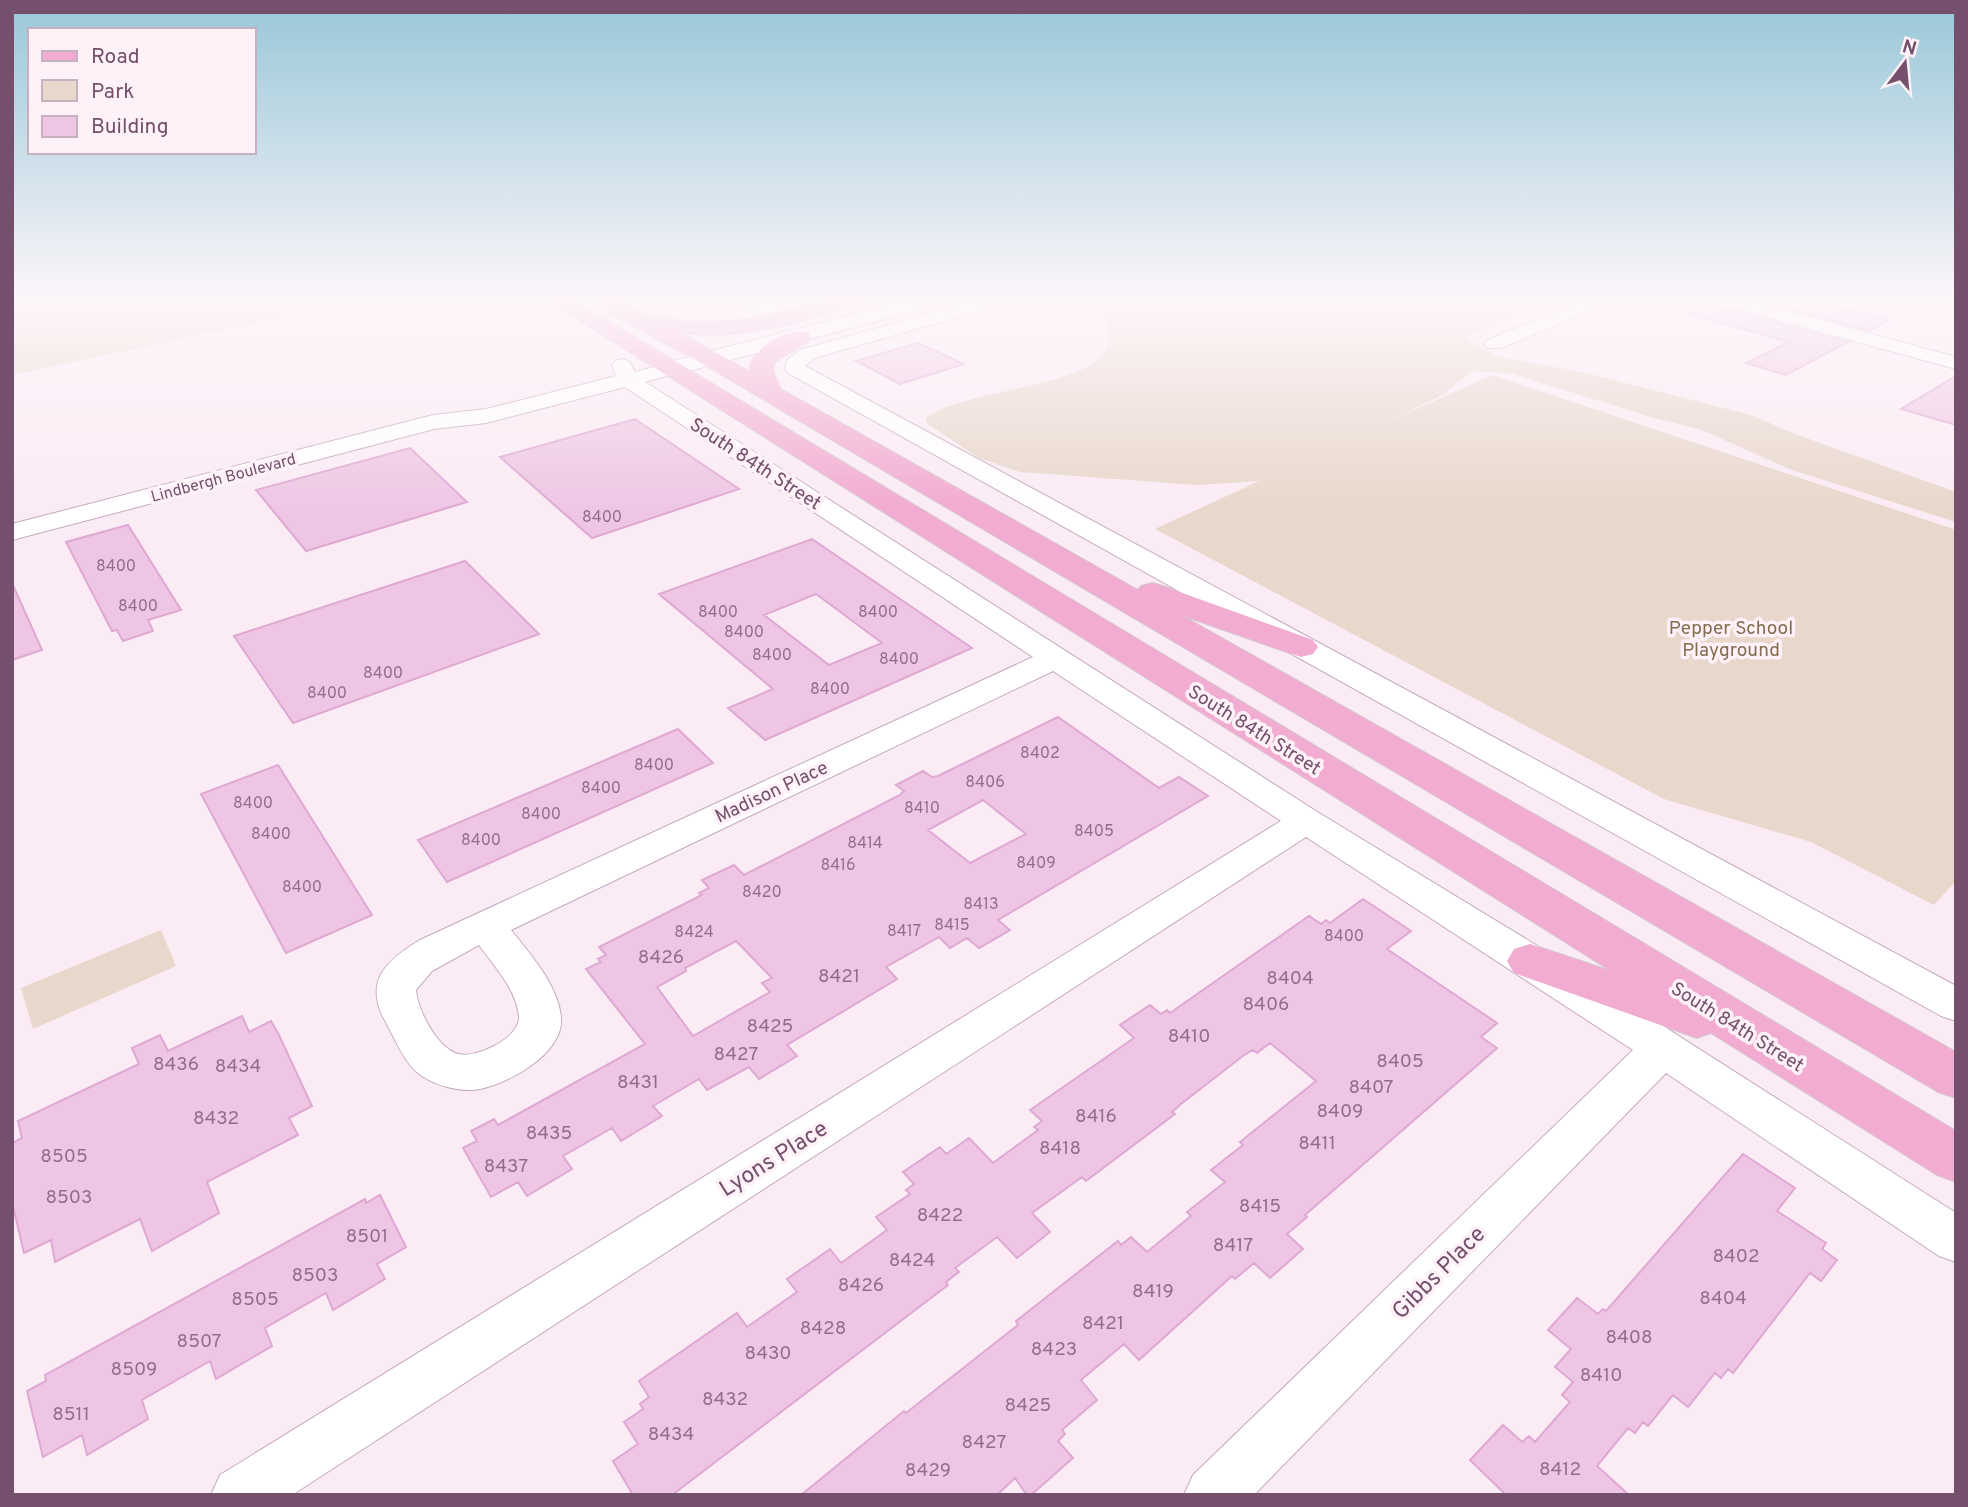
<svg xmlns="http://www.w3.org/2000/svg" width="1968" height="1507" font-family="Overpass,sans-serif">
  <rect width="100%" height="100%" fill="#fbebf4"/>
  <path fill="#e8d7cb" d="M12 298H371L12 375Z
    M1096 298H1574L1507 318 1467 337V341L1499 357 1582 372 1751 415 1795 434 1956 492V522L1789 469 1702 430 1654 418 1513 374 1472 371 1442 395 1390 421 1492 375 1956 530V881L1934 905 1811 842 1664 799 1155 529 1259 481 1197 485 1020 472 979 458 926 423V418C962 389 1095 388 1108 345 1112 330 1102 312 1096 298Z
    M161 930 176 966 33 1029 21 988Z"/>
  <path fill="#eec6e4" stroke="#dfa8d2" stroke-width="2" fill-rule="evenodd" d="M1662 298H1706L1710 305 1848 342 1786 375 1746 363 1789 342 1661 306Z
    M1750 298H1805L1890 320 1870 331Z
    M918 343 964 364 900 384 856 361Z
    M1956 376V425L1901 409Z
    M635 419 739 489 592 538 500 457Z
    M410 448 467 502 306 551 256 490Z
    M128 525 181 610 148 620 153 631 123 641 117 630 112 631 66 542Z
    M812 539 972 648 765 740 728 708 773 689 659 594ZM816 594 831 605 882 643 829 665 764 615Z
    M465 561 539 634 293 723 234 636Z
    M12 583 42 650 12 660Z
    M1058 717 1159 788 1179 777 1208 796 998 920 1010 930 979 948 967 938 950 948 939 937 886 967 897 979 787 1045 797 1056 759 1079 749 1067 707 1090 699 1079 653 1106 662 1116 621 1141 612 1128 563 1156 572 1169 527 1196 518 1182 491 1197 463 1148 477 1141 471 1131 494 1119 498 1125 645 1044 586 969 601 962 598 959 606 955 599 947 702 895 699 893 709 888 702 880 734 865 744 875 900 795 904 791 896 785 923 771 932 777 938 776ZM983 800 1026 834 970 863 928 830ZM736 941 772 978 762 983 770 992 693 1036 657 987 686 971 685 968Z
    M678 729 713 763 447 882 418 840Z
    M278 765 372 915 286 953 201 794Z
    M1363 899 1411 931 1387 949 1497 1023 1481 1037 1497 1048 1305 1215 1307 1217 1287 1234 1303 1249 1270 1278 1254 1263 1235 1279 1232 1276 1139 1360 1124 1344 1081 1380 1097 1400 1062 1430 1065 1434 1058 1441 1073 1458 1031 1495H1027L1015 1478 997 1495H801L904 1411 906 1413 1018 1325 1016 1321 1118 1241 1121 1245 1131 1237 1147 1252 1191 1216 1187 1212 1225 1182 1211 1170 1243 1145 1240 1142 1316 1081 1270 1043 1257 1053 1253 1050 1244 1055 1181 1104 1172 1112 1175 1114 1086 1181 1082 1177 1032 1213 1050 1232 1017 1258 997 1237 955 1268 959 1272 946 1282 948 1285 672 1495H633L613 1461 638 1444 624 1422 643 1409 640 1404 649 1397 639 1381 737 1313 747 1327 797 1292 787 1279 830 1249 841 1263 887 1230 876 1217 910 1194 906 1190 914 1184 903 1172 940 1147 946 1154 969 1138 993 1163 1038 1130 1034 1127 1042 1121 1030 1110 1134 1038 1120 1025 1150 1005 1161 1014 1167 1010 1170 1013 1309 916 1321 924 1326 920 1330 923Z
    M242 1016 249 1032 271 1021 278 1033 312 1106 289 1118 298 1135 207 1182 219 1213 152 1251 140 1219 55 1262 51 1240 24 1253 12 1202V1143L22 1138 18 1121 139 1064 132 1048 160 1035 168 1051Z
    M1743 1154 1795 1188 1777 1211 1826 1243 1822 1249 1837 1260 1821 1281 1810 1273 1733 1373 1728 1369 1721 1378 1715 1373 1688 1407 1673 1395 1648 1426 1643 1422 1635 1433 1628 1428 1597 1466 1629 1495H1506L1470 1460 1503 1425 1522 1442 1529 1436 1535 1442 1570 1402 1562 1395 1573 1382 1555 1367 1571 1349 1548 1330 1577 1298 1598 1314 1603 1309 1606 1311Z
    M380 1195 406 1247 377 1264 385 1279 333 1310 326 1293 265 1328 272 1346 216 1379 210 1361 175 1381 142 1400 148 1419 87 1455 82 1435 43 1457 27 1391 46 1381 45 1375 365 1199 366 1203Z"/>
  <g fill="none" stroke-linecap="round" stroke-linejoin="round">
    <defs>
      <path id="street" d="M783 298H815L812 302 745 320 736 314 738 310Z
        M983 298H1014L1011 302 814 358 805 366 1956 986V1021L1941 1016 788 373 785 369 787 360 800 350Z
        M1589 298H1615L1612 302 1501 348H1487L1484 344 1487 340Z
        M1708 298H1739L1956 357V369L1711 302Z
        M622 359 629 361 635 372 670 363 677 365 680 369 677 373 645 382 1319 813 1544 950 1956 1213V1262L1939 1256 1666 1073 1254 1495H1184L1193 1475 1633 1050 1306 837 292 1495H211L220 1475 1281 821 1053 671 511 930C530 954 558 985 561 1017 565 1054 504 1087 473 1090 457 1091 435 1085 422 1076 404 1064 395 1038 384 1019 364 980 387 960 420 940L1033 657 625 387 486 423 434 429 12 540V524L433 415 486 409 616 376 612 365 615 361ZM479 945C494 966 516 989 519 1016 521 1038 474 1061 455 1053 435 1044 418 1010 416 990L432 971Z"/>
      <path id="secondary" d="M916 298H952L949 302 670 376 662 374 658 369 662 364Z"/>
      <path id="primary" d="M544 298H570L1956 1131V1182L1937 1175 1711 1033 1697 1038 1514 973 1507 961 1514 949 1530 944 1611 971Z
        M596 298H616L655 319 662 317 688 321 738 320 837 298H872L869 302C809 319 744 342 681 333L749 371C751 348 787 327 808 332L811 337 808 342 775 362 773 371 781 389 1138 590 1141 586 1152 583 1163 586 1313 640 1318 647 1313 654 1301 657 1181 615 1956 1052V1098L1938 1092 703 364 597 306 594 301Z"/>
    </defs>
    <use href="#street" stroke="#c5aabe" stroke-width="2"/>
    <use href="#secondary" stroke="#c8a9bf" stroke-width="2"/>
    <use href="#primary" stroke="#d5cad3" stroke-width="2"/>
    <use href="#street" fill="#fff" fill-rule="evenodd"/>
    <use href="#secondary" fill="#fff" fill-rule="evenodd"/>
    <use href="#primary" fill="#f2abd1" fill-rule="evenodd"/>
  </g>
  <linearGradient id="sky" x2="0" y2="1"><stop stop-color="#98c7d8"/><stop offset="0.59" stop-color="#fdf6fa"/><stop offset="1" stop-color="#fdf6fa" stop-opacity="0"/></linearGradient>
  <rect width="1968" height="509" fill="url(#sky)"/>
  <g text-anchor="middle" stroke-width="7" stroke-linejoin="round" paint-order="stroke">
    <g font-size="16" fill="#74506d" stroke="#fef2f8">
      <text transform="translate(223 477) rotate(-15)" y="6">Lindbergh Boulevard</text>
    </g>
    <g font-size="16" fill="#926e8b">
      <text x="602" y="522">8400</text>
      <text x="116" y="571">8400</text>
      <text x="138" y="611">8400</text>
      <text x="718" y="617">8400</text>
      <text x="878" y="617">8400</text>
      <text x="744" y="637">8400</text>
      <text x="772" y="660">8400</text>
      <text x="899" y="664">8400</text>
      <text x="383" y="678">8400</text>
      <text x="830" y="694">8400</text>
      <text x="327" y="698">8400</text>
      <text x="1040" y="758">8402</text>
      <text x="654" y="770">8400</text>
      <text x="985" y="787">8406</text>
      <text x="601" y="793">8400</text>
      <text x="253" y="808">8400</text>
      <text x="922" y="813">8410</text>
      <text x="541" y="819">8400</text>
      <text x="1094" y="836">8405</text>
      <text x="271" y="839">8400</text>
      <text x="481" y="845">8400</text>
      <text x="865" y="848">8414</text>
      <text x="1036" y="868">8409</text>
      <text x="838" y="870">8416</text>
      <text x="302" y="892">8400</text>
      <text x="762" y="897">8420</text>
      <text x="981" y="909">8413</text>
      <text x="952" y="930">8415</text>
      <text x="904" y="936">8417</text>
      <text x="694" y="937">8424</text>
      <text x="1344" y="941">8400</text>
    </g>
    <g font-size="19" fill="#74506d" stroke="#fef2f8">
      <text transform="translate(756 463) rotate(33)" y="7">South 84th Street</text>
      <text transform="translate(1255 729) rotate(32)" y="7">South 84th Street</text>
      <text transform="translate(771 791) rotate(-25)" y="7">Madison Place</text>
      <text transform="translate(1738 1026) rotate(32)" y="7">South 84th Street</text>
    </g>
    <g font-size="19" fill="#846c4f" stroke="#fef2f8">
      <text x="1731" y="634">Pepper School<tspan x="1731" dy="22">Playground</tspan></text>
    </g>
    <g font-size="19" fill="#926e8b">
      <text x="661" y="963">8426</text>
      <text x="839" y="982">8421</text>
      <text x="1290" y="984">8404</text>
      <text x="1266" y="1010">8406</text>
      <text x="770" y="1032">8425</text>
      <text x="1189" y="1042">8410</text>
      <text x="736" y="1060">8427</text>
      <text x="1400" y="1067">8405</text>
      <text x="176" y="1070">8436</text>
      <text x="238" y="1072">8434</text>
      <text x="638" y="1088">8431</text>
      <text x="1371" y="1093">8407</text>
      <text x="1340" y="1117">8409</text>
      <text x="1096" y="1122">8416</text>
      <text x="216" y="1124">8432</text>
      <text x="549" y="1139">8435</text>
      <text x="1317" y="1149">8411</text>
      <text x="1060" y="1154">8418</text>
      <text x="64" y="1162">8505</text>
      <text x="506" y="1172">8437</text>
      <text x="69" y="1203">8503</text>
      <text x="1260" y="1212">8415</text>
      <text x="940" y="1221">8422</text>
      <text x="367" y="1242">8501</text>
      <text x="1233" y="1251">8417</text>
      <text x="1736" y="1262">8402</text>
      <text x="912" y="1266">8424</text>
      <text x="315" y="1281">8503</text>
      <text x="861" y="1291">8426</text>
      <text x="1153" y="1297">8419</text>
      <text x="1723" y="1304">8404</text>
      <text x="255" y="1305">8505</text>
      <text x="1103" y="1329">8421</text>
      <text x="823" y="1334">8428</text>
      <text x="1629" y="1343">8408</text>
      <text x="199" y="1347">8507</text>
      <text x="1054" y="1355">8423</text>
      <text x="768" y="1359">8430</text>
      <text x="134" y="1375">8509</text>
      <text x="1601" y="1381">8410</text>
      <text x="725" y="1405">8432</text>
      <text x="1028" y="1411">8425</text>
      <text x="71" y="1420">8511</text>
      <text x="671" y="1440">8434</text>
      <text x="984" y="1448">8427</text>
      <text x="1560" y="1475">8412</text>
      <text x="928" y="1476">8429</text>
    </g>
    <g font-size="23" fill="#74506d" stroke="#fef2f8">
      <text transform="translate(773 1158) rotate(-32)" y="8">Lyons Place</text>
      <text transform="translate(1438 1272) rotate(-45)" y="8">Gibbs Place</text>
    </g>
  </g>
  <rect width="1968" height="1507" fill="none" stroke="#74506d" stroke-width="28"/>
  <rect x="28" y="28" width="228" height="126" fill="#fef2f8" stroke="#c7b1c0" stroke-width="2"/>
  <rect x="42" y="51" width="35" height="10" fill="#f2abd1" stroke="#c7b1c0" stroke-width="2"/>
  <text x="91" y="63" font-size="21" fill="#74506d">Road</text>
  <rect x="42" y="80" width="35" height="21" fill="#e8d7cb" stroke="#c7b1c0" stroke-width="2"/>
  <text x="91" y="98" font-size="21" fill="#74506d">Park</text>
  <rect x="42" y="116" width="35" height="21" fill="#eec6e4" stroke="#c7b1c0" stroke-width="2"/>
  <text x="91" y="133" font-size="21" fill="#74506d">Building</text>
  <g transform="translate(1905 63) rotate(16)" stroke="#fef2f8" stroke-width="5" paint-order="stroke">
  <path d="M0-5L12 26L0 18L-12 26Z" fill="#74506d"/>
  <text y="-10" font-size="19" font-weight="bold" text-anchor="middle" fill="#74506d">N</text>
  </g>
</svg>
